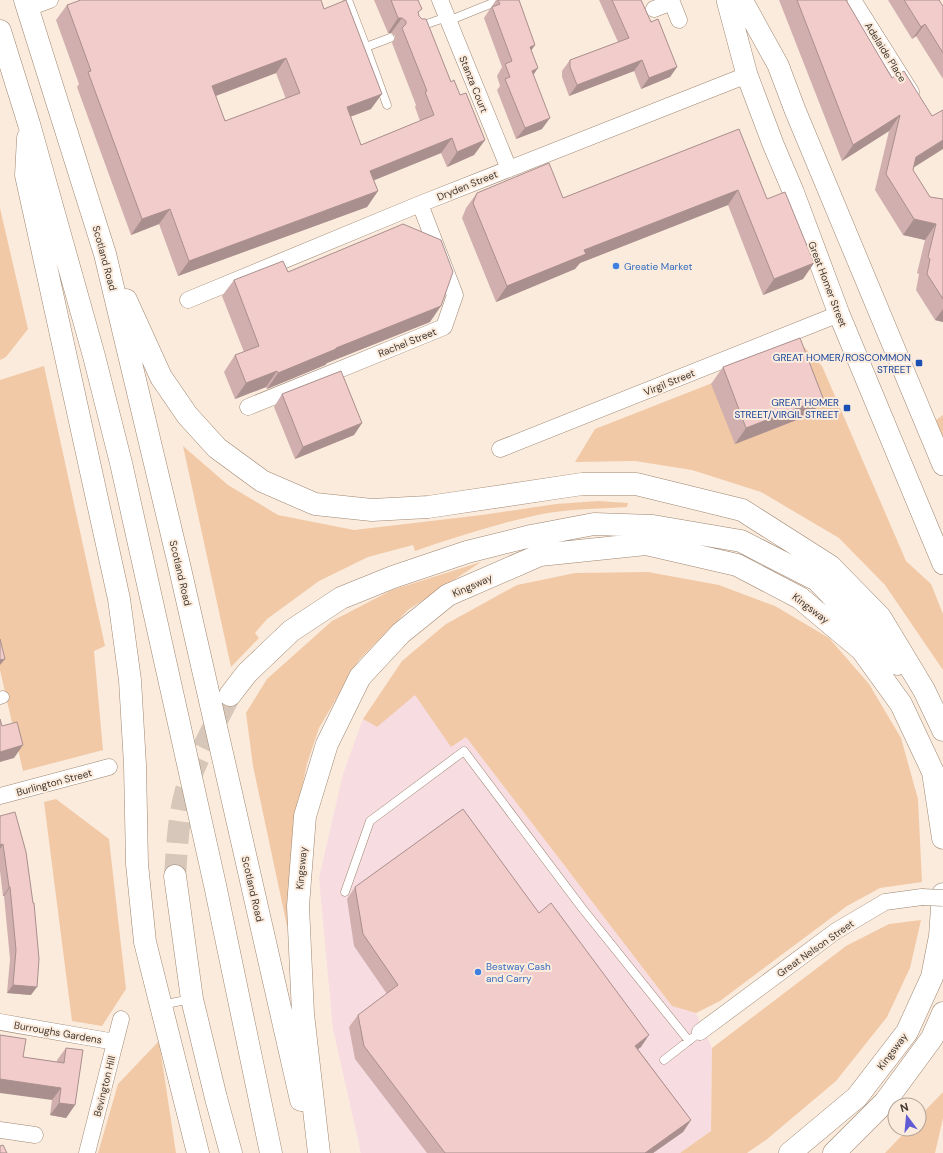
<svg xmlns="http://www.w3.org/2000/svg" width="943" height="1153" font-family="'DM Sans',sans-serif">
  <rect width="100%" height="100%" fill="#fbebdd"/>
  <path fill="#f7dce1" d="M415 694 451 746 466 737 672 1006 696 1013 712 1048 711 1131 680 1153H361L333 1029 319 878 343 774 363 719 377 726Z"/>
  <path fill="#f1c9a6" d="M0 208 28 329 6 357 0 360Z
    M804 347 822 366 906 561 931 584 943 614V670L885 585 839 538 761 492 692 470 635 461 575 462 595 429Z
    M44 366 105 646 94 651 103 750 23 771 0 670V380Z
    M943 415V438L936 420Z
    M183 446 228 485 278 515 354 530 482 515 556 504 598 501 628 503 627 507C596 509 563 509 533 516 493 525 453 538 415 551L413 545 368 557 319 581 267 619 255 633 259 638 231 667Z
    M481 562 408 610 359 660 319 728 307 764 293 831 290 873V923L287 926 253 766 246 713 267 679 332 621 392 590Z
    M648 572 719 585 775 606 829 638 869 684 901 738 918 799 922 882 880 888 847 906 720 1001 696 1013 672 1006 466 737 451 747 415 695 377 727 363 719 402 661 446 624 517 585 575 573Z
    M56 799 109 839 126 989 102 1026 72 1021 44 802Z
    M921 920 910 968 887 1017 836 1081 766 1140 747 1153H680L711 1131 712 1048 846 946 889 924Z
    M159 1041 176 1153H98L118 1084Z
    M943 1092V1118L935 1153H885L908 1129H919V1117Z"/>
  <g fill="none" stroke-linecap="round" stroke-linejoin="round">
    <path stroke="#d6c7ba" stroke-width="22" stroke-dasharray="22 11" stroke-linecap="butt" d="M175 876C177 848 178 818 186 790 197 757 214 726 230 695"/>
    <defs>
      <path id="service" d="M348 0 366 47
        M448 21 500 0
        M418 27 447 17
        M387 105 366 47 390 38
        M345 892 370 821 464 751 582 908 689 1041
        M161 1005 191 999
        M664 1060 700 1032"/>
      <path id="pedestrian" d="M0 698 3 697"/>
      <path id="minor" d="M440 0 509 169
        M671 0 679 20
        M853 0 911 92
        M28 8 50 0
        M654 9 672 2
        M188 300 420 204 747 75
        M248 407 444 327 455 295 420 204
        M500 449 839 314
        M0 796 109 767
        M0 1022 115 1042
        M700 1032 836 931 885 902 922 897
        M0 1130 35 1135
        M87 1153 121 1019"/>
      <path id="tertiary" d="M727 0 747 75 773 144 793 191 839 314 943 564
        M742 0 778 65 795 110 943 465"/>
      <path id="trunk" d="M25 0 105 254 178 560 301 1100
        M0 31 29 124 94 356 121 463 215 885 271 1153
        M28 138 26 175 119 599 130 680 135 765 137 864 145 942 198 1153
        M126 300 161 377 187 415 217 448 262 481 315 504 372 510 428 507 582 484H636L742 510 830 566 880 617 924 690 943 730
        M230 695 247 673 291 631 341 598 393 577 467 552 531 536 594 524 653 526 741 541 817 580 898 664
        M175 876 192 999 216 1098 231 1153
        M319 1153 303 1014 298 906 305 816 327 744 360 677 401 633 448 595 540 555 646 544 737 565 800 598 862 650 901 704 933 772 943 838
        M790 1153 857 1097 907 1032 932 977 940 936 943 894
        M834 1153 885 1102 932 1038 943 1013"/>
    </defs>
    <use href="#service" stroke="#9e8670" stroke-width="9"/>
    <use href="#pedestrian" stroke="#9e8670" stroke-width="13"/>
    <use href="#minor" stroke="#9e8670" stroke-width="17"/>
    <use href="#tertiary" stroke="#9e8670" stroke-width="22"/>
    <use href="#trunk" stroke="#9e8670" stroke-width="23"/>
    <use href="#service" stroke="#fff" stroke-width="8"/>
    <use href="#pedestrian" stroke="#fff" stroke-width="12"/>
    <use href="#minor" stroke="#fff" stroke-width="16"/>
    <use href="#tertiary" stroke="#fff" stroke-width="21"/>
    <use href="#trunk" stroke="#fff" stroke-width="22"/>
    <defs>
      <path id="minor-bridge" d="M922 897 943 898"/>
    </defs>
    <use href="#minor-bridge" stroke="#9e8670" stroke-width="17" stroke-linecap="butt"/>
    <use href="#minor-bridge" stroke="#fff" stroke-width="16"/>
  </g>
  <path fill="#d0afae" fill-rule="evenodd" d="M374 0H418L419 16 451 82 460 95 485 140 474 155 447 167 441 153 374 180 378 191 367 207 178 276 159 224 131 235 77 87 79 84 56 20 67 5 324 9 371 109 350 117 361 145 420 121 415 107 416 105 392 43 395 38V36L391 33H388ZM276 73 286 99 225 121 216 96Z
    M496 0H519L535 45 531 51 533 75 542 129 516 139 497 90 500 86 497 76 502 67 484 18Z
    M599 0H641L651 22 677 67 670 77 641 89 634 71 569 96 562 77V71L570 60 618 42Z
    M779 0H848L847 2 892 78 914 167 913 170 930 197 943 199V322L935 320 916 290 919 274 917 273 925 240 903 235 875 190 889 131 842 161Z
    M888 0H939L943 6V79L916 36 912 39Z
    M739 129 767 199 814 263 803 279 763 295 728 205 580 263 575 269 496 302 462 218 466 208 477 193 563 198Z
    M288 272 430 322 327 363 325 365 267 389 266 387 235 399 224 372 235 355 244 352 222 296 234 280Z
    M723 367 812 414 735 444 711 384Z
    M282 394 362 423 354 435 295 459 274 407Z
    M0 816 31 995 7 993 10 959 4 896H3L0 871Z
    M355 887 539 913 641 1047 638 1049 691 1120 683 1132 653 1153H427L355 1059 349 1027 358 1015 387 994 354 946 347 899Z
    M66 1048 75 1105 66 1118 50 1115 52 1100 23 1057 57 1062V1060Z"/>
  <path fill="#a98f8d" d="M398 18H402L391 33H388Z
    M925 24 916 36 912 39 921 27Z
    M535 45 527 56 530 47Z
    M286 58 276 73 202 101 212 86Z
    M642 60 634 71 569 96 577 85Z
    M677 67 670 77 641 89 649 78Z
    M538 68 530 80 532 71Z
    M382 94 371 109 336 122 347 107Z
    M900 115 889 131 842 161 853 145Z
    M550 118 542 129 516 139 525 128Z
    M452 138 441 153 360 186 370 171Z
    M485 140 474 155 447 167 457 152Z
    M943 140V149L905 173 916 157Z
    M738 190 728 205 580 263 575 269 496 302 507 286 584 250Z
    M378 191 367 207 178 276 189 261Z
    M170 209 159 224 131 235 142 219Z
    M914 219 936 224 925 240 903 235Z
    M814 263 803 279 763 295 774 279Z
    M441 306 430 322 327 363 325 365 267 389 278 373 336 348Z
    M943 309V322L935 320Z
    M277 371 266 387 235 399 246 383Z
    M823 398 812 414 735 444 746 428Z
    M362 423 354 435 295 459 303 447Z
    M5 659 0 665V660Z
    M23 745 14 758 0 762V752Z
    M3 844 0 849V845Z
    M9 887H10L4 896H3Z
    M13 985 37 987 31 995 7 993Z
    M649 1035 641 1047 626 1058 635 1046Z
    M0 1079 61 1088 52 1100 0 1093Z
    M59 1103 75 1105 66 1118 50 1115Z
    M691 1120 683 1132 653 1153H645Z"/>
  <path fill="#f2ccca" stroke="#a98f8d" fill-rule="evenodd" d="M81 0H321L324 9 346 0 382 94 347 107 361 145 434 115 425 92 427 91 402 28 406 24V21L402 18H398L391 0H418L422 9 418 12 419 16 422 19H426L451 82 454 80 460 95 466 93 485 140 457 152 452 138 370 171 378 191 189 261 170 209 142 219 88 72 91 71 67 5ZM286 58 300 93 225 121 212 86Z
    M498 0H519L535 45 530 47 538 68 532 71 550 118 525 128 505 79 510 77 505 64 512 61 492 7 500 4Z
    M612 0H641L651 22 658 19 677 67 649 78 642 60 577 85 570 67V60L629 38Z
    M797 0H846L892 78 904 71 932 116 943 110V140L916 157 913 170 930 197 943 199V299L927 274 930 259 928 257 936 224 914 219 886 174 900 115 853 145Z
    M904 0H939L943 6V53L925 24 921 27Z
    M739 129 767 199 785 192 814 263 774 279 738 190 584 250 586 254 507 286 473 203 477 193 549 163 563 198Z
    M403 224 441 240 453 272 441 306 336 348V349L278 373 277 371 246 383 235 355 259 346 234 280 283 261 288 272Z
    M800 338 823 398 746 428 723 367Z
    M341 371 362 423 303 447 282 394Z
    M0 639 5 659 0 660Z
    M0 719 2 726 17 722 23 745 0 752Z
    M463 809 539 913 551 903 649 1035 635 1046 691 1120 645 1153H445L364 1046 358 1015 398 985 363 934 355 887Z
    M15 812 26 852 33 903H34L39 959 37 987 13 985 16 950 10 887H9L3 844 0 845V816Z
    M0 1035 26 1039 23 1057 64 1063 66 1048 83 1050 75 1105 59 1103 61 1088 0 1079Z
    M3 1145 7 1153H0V1146Z"/>
  <g fill="#3f7fe0" stroke="#fbebdd" stroke-width="1.5">
    <circle cx="616" cy="266" r="4"/>
    <circle cx="478" cy="972" r="4"/>
  </g>
  <g fill="#1a4fb4" stroke="#fbebdd" stroke-width="1.5">
    <rect x="915" y="359" width="8" height="8" rx="2"/>
    <rect x="843" y="404" width="8" height="8" rx="2"/>
  </g>
  <g text-anchor="middle" stroke-width="4" stroke-linejoin="round" paint-order="stroke">
    <g font-size="10" fill="#42382f" stroke="#fbebdd">
      <text transform="translate(886 52) rotate(58)" y="4">Adelaide Place</text>
      <text transform="translate(474 84) rotate(68)" y="4">Stanza Court</text>
      <text transform="translate(467 185) rotate(-22)" y="4">Dryden Street</text>
      <text transform="translate(105 258) rotate(75)" y="4">Scotland Road</text>
      <text transform="translate(828 284) rotate(69)" y="4">Great Homer Street</text>
      <text transform="translate(407 342) rotate(-22)" y="4">Rachel Street</text>
      <text transform="translate(669 382) rotate(-22)" y="4">Virgil Street</text>
      <text transform="translate(181 573) rotate(77)" y="4">Scotland Road</text>
      <text transform="translate(472 585) rotate(-24)" y="4">Kingsway</text>
      <text transform="translate(811 608) rotate(37)" y="4">Kingsway</text>
      <text transform="translate(54 782) rotate(-15)" y="4">Burlington Street</text>
      <text transform="translate(301 868) rotate(-85)" y="4">Kingsway</text>
      <text transform="translate(253 889) rotate(77)" y="4">Scotland Road</text>
      <text transform="translate(815 948) rotate(-35)" y="4">Great Nelson Street</text>
      <text transform="translate(58 1032) rotate(10)" y="4">Burroughs Gardens</text>
      <text transform="translate(892 1051) rotate(-53)" y="4">Kingsway</text>
      <text transform="translate(104 1086) rotate(-76)" y="4">Bevington Hill</text>
    </g>
    <g font-size="10" fill="#366cbe" stroke="#fbebdd" text-anchor="start">
      <text x="624" y="270">Greatie Market</text>
      <text x="486" y="970">Bestway Cash<tspan x="486" dy="12">and Carry</tspan></text>
    </g>
    <g font-size="10" fill="#164399" stroke="#fbebdd" text-anchor="end">
      <text x="911" y="361">GREAT HOMER/ROSCOMMON<tspan x="911" dy="12">STREET</tspan></text>
      <text x="839" y="406">GREAT HOMER<tspan x="839" dy="12">STREET/VIRGIL STREET</tspan></text>
    </g>
  </g>
  <g transform="translate(907 1117) rotate(344)"><circle r="19" fill="#fbebdd" stroke="#b1a397"/>
  <path d="M0-3L7 15L0 10L-7 15Z" fill="#615bd4"/>
  <text y="-6" font-size="11" font-weight="bold" text-anchor="middle" fill="#42382f">N</text>
  </g>
</svg>
